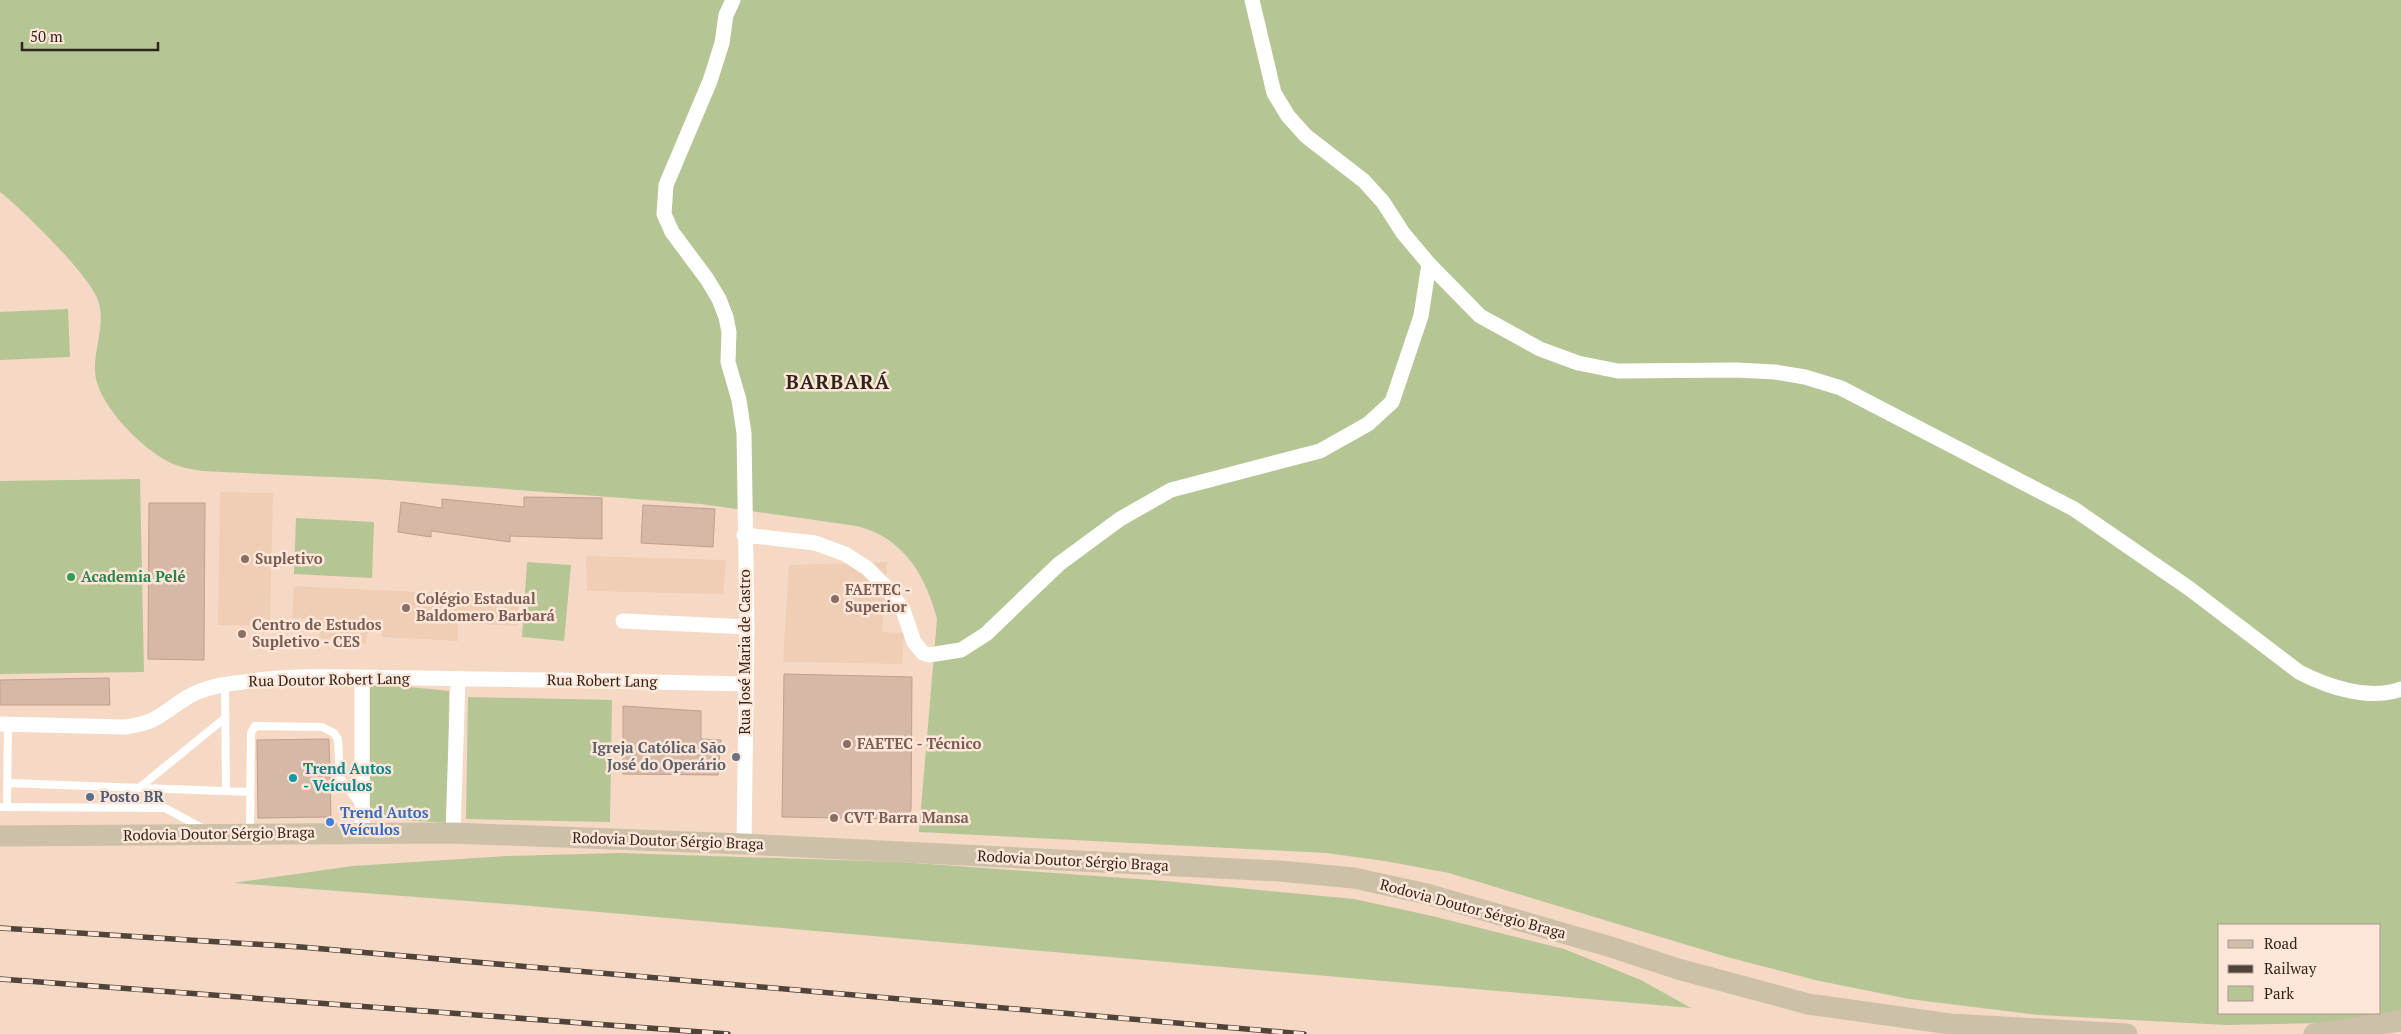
<svg xmlns="http://www.w3.org/2000/svg" width="2401" height="1034" font-family="'PT Serif',serif">
  <rect width="100%" height="100%" fill="#f5d9c5"/>
  <path fill="#f0ceb5" d="M220 492 273 493 270 626 218 625Z
    M586 556 726 560 723 594 587 591Z
    M887 562 882 632 904 633 902 664 783 662 789 565Z
    M294 586 519 597 518 626 458 623V641L382 637 383 623H368L366 644 319 642 320 620 292 618Z"/>
  <path fill="#b5c594" fill-rule="evenodd" d="M0 0H2401V1012L2320 1023 2226 1025 2039 1015 1909 999 1815 980 1727 957 1449 873 1385 861 1326 853 919 832 937 619C926 576 903 537 857 526L701 504 375 479 202 471C190 469 179 467 169 462 141 448 95 402 95 370 94 348 107 320 97 298 86 272 24 211 0 192ZM2220 925H2380V1013H2220Z
    M68 309 70 357 0 360V312Z
    M140 479 144 672 0 674V481Z
    M296 518 374 522 372 578 294 574Z
    M527 562 571 565 564 641 522 637Z
    M370 683 449 691 448 823 370 818Z
    M468 697 612 700 610 822 466 819Z
    M619 853 901 862 1165 881 1354 899 1432 916 1564 949 1641 980 1691 1008 520 905 233 883 353 866 507 856Z"/>
  <path fill="#d5b8a6" stroke="#bda18f" d="M524 497 602 498V539L510 536V542L431 531V537L398 532 401 502 442 508V499L524 507Z
    M149 503H205L204 660 148 659Z
    M643 505 715 509 713 547 641 543Z
    M784 674 912 677 911 810 906 819 782 817Z
    M109 678 110 705H0V680Z
    M623 706 701 711V739L721 740 718 775 623 774Z
    M329 739 331 817 258 818 257 740Z"/>
  <g fill="none" stroke-linecap="round" stroke-linejoin="round">
    <path stroke="#fff" stroke-width="8" d="M225 685 226 791
      M7 783 250 792
      M139 788 225 718
      M0 807 165 808 204 829
      M7 807 8 724
      M250 833 251 733 255 726 322 727 334 733 338 739 340 778 361 806"/>
    <path stroke="#fff" stroke-width="15" d="M733 0 726 15 722 43 710 81 666 185 664 214 672 232 707 279 719 299 726 317 729 332 728 362 739 400 744 433 747 627 744 844
      M1252 0 1274 93 1288 116 1306 136 1364 181 1383 202 1403 233 1429 264 1480 316 1540 349 1578 363 1618 371 1736 370 1775 372 1805 377 1841 388 2074 509 2190 589 2299 672C2328 687 2369 701 2401 689
      M744 535 815 543 845 554 867 568 887 588 903 610 914 642 923 653 929 655 961 650 986 634 1059 564 1120 519 1171 490 1320 451 1368 424 1392 402 1421 316 1429 264
      M623 621 747 627
      M0 724 125 727C160 722 161 713 188 697 204 687 225 684 243 682 301 673 362 678 420 678 529 679 637 682 746 684
      M362 832V678
      M453 833 458 679"/>
    <path stroke="#cdc0a8" stroke-width="21" d="M0 836 453 833 744 844 1279 871 1354 878 1427 894 1611 947 1678 969 1808 1004 1950 1024 2127 1034
      M2314 1034 2401 1021"/>
    <defs>
      <path id="rail" d="M0 928 301 947 1304 1034
        M0 979 728 1034"/>
    </defs>
    <use href="#rail" stroke="#504339" stroke-width="5.5"/>
    <use href="#rail" stroke="#fee7d8" stroke-width="4" stroke-dasharray="11" stroke-linecap="butt"/>
  </g>
  <g fill="#8d6e63" stroke="#fee7d8" stroke-width="2">
    <circle cx="245" cy="559" r="5"/>
    <circle cx="835" cy="599" r="5"/>
    <circle cx="406" cy="608" r="5"/>
    <circle cx="242" cy="634" r="5"/>
    <circle cx="847" cy="744" r="5"/>
    <circle cx="834" cy="818" r="5"/>
  </g>
  <circle fill="#2e9e5b" stroke="#fee7d8" stroke-width="2" cx="71" cy="577" r="5"/>
  <circle fill="#6b7280" stroke="#fee7d8" stroke-width="2" cx="736" cy="757" r="5"/>
  <circle fill="#0f9aa8" stroke="#fee7d8" stroke-width="2" cx="293" cy="778" r="5"/>
  <circle fill="#5c6f8a" stroke="#fee7d8" stroke-width="2" cx="90" cy="797" r="5"/>
  <circle fill="#3f7fe0" stroke="#fee7d8" stroke-width="2" cx="330" cy="822" r="5"/>
  <g text-anchor="middle" stroke-width="5" stroke-linejoin="round" paint-order="stroke">
    <g font-size="15" font-weight="bold" fill="#785e54" stroke="#fee7d8" text-anchor="start">
      <text x="255" y="564">Supletivo</text>
      <text x="845" y="595">FAETEC -<tspan x="845" dy="17">Superior</tspan></text>
      <text x="416" y="604">Colégio Estadual<tspan x="416" dy="17">Baldomero Barbará</tspan></text>
      <text x="252" y="630">Centro de Estudos<tspan x="252" dy="17">Supletivo - CES</tspan></text>
      <text x="857" y="749">FAETEC - Técnico</text>
      <text x="844" y="823">CVT Barra Mansa</text>
    </g>
    <g font-size="15" font-weight="bold" fill="#27864d" stroke="#fee7d8" text-anchor="start">
      <text x="81" y="582">Academia Pelé</text>
    </g>
    <g font-size="15" fill="#2f251d" stroke="#fee7d8">
      <text transform="translate(745 652) rotate(-90)" y="5">Rua José Maria de Castro</text>
      <text transform="translate(329 680) rotate(-1)" y="5">Rua Doutor Robert Lang</text>
      <text transform="translate(602 681) rotate(1)" y="5">Rua Robert Lang</text>
      <text transform="translate(219 834) rotate(-1)" y="5">Rodovia Doutor Sérgio Braga</text>
      <text transform="translate(668 841) rotate(2)" y="5">Rodovia Doutor Sérgio Braga</text>
      <text transform="translate(1073 861) rotate(3)" y="5">Rodovia Doutor Sérgio Braga</text>
      <text transform="translate(1473 909) rotate(15)" y="5">Rodovia Doutor Sérgio Braga</text>
    </g>
    <g font-size="15" font-weight="bold" fill="#5b616d" stroke="#fee7d8" text-anchor="end">
      <text x="726" y="753">Igreja Católica São<tspan x="726" dy="17">José do Operário</tspan></text>
    </g>
    <g font-size="15" font-weight="bold" fill="#0d838f" stroke="#fee7d8" text-anchor="start">
      <text x="303" y="774">Trend Autos<tspan x="303" dy="17">- Veículos</tspan></text>
    </g>
    <g font-size="15" font-weight="bold" fill="#4e5e75" stroke="#fee7d8" text-anchor="start">
      <text x="100" y="802">Posto BR</text>
    </g>
    <g font-size="15" font-weight="bold" fill="#366cbe" stroke="#fee7d8" text-anchor="start">
      <text x="340" y="818">Trend Autos<tspan x="340" dy="17">Veículos</tspan></text>
    </g>
    <g font-size="20" font-weight="bold" letter-spacing="1" fill="#2f251d" stroke="#fee7d8">
      <text x="838" y="389">BARBARÁ</text>
    </g>
  </g>
  <rect x="2218" y="924" width="162" height="90" fill="#fee7d8" stroke="#ab998d"/>
  <rect x="2228" y="940" width="25" height="8" fill="#cdc0a8" stroke="#ab998d"/>
  <text x="2264" y="949" font-size="15" fill="#2f251d">Road</text>
  <rect x="2228" y="965" width="25" height="8" fill="#504339" stroke="#ab998d"/>
  <text x="2264" y="974" font-size="15" fill="#2f251d">Railway</text>
  <rect x="2228" y="986" width="25" height="15" fill="#b5c594" stroke="#ab998d"/>
  <text x="2264" y="999" font-size="15" fill="#2f251d">Park</text>
  <path d="M22 42v8h136v-8" fill="none" stroke="#2f251d" stroke-width="2.5"/>
  <text x="30" y="42" font-size="15" fill="#2f251d" stroke="#fee7d8" stroke-width="4" paint-order="stroke">50 m</text>
</svg>
